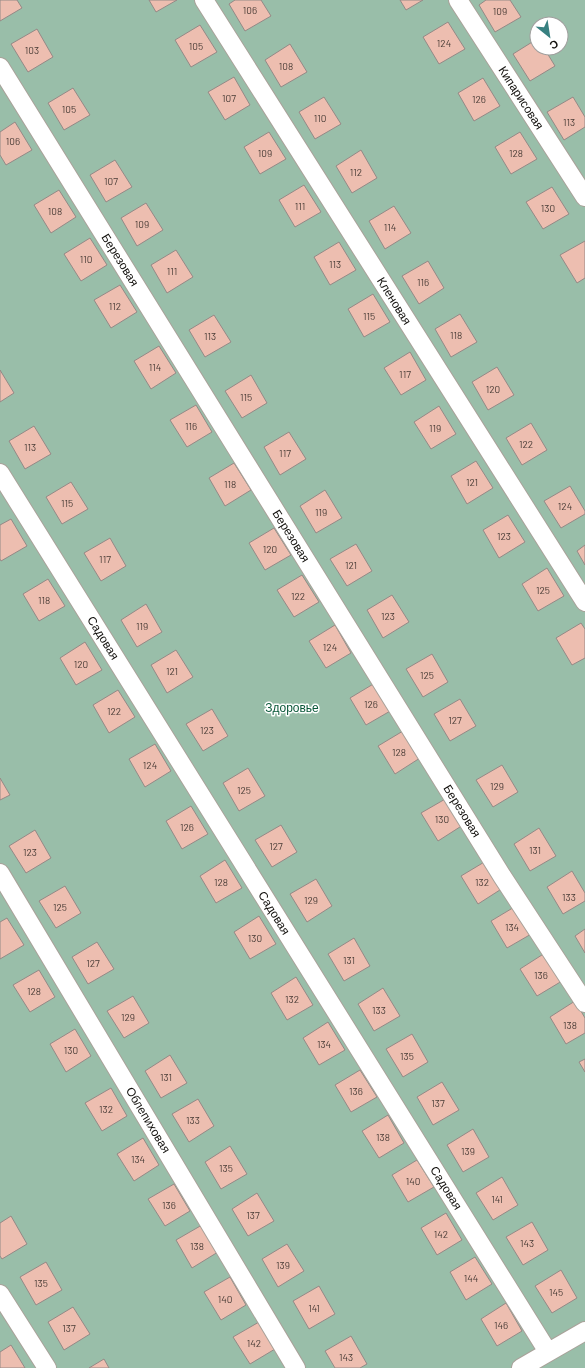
<svg xmlns="http://www.w3.org/2000/svg" width="585" height="1368" font-family="Barlow,sans-serif">
  <rect width="100%" height="100%" fill="#e7e0d7"/>
  <path fill="#99bea9" fill-rule="evenodd" d="M0 0H585V1368H0ZM537 24H561V48H537Z"/>
  <path fill="#edbeb0" stroke="#948986" d="M0 0H17L22 8 0 21Z
    M149 0H177L156 12Z
    M235 0H261L271 16 245 31 229 4Z
    M400 0H423L406 10Z
    M486 0H510L521 17 495 32 479 5Z
    M448 22 465 49 439 64 423 37Z
    M200 25 217 52 191 67 175 40Z
    M37 29 53 57 28 72 11 44Z
    M537 39V48H544L555 66 530 81 513 54Z
    M290 44 307 72 281 87 265 60Z
    M234 77 250 105 225 120 208 92Z
    M483 78 500 106 474 121 458 93Z
    M73 88 90 115 64 130 48 103Z
    M324 97 341 124 315 139 299 112Z
    M573 97 585 117V127L564 140 547 112Z
    M15 122 32 150 6 165 0 155V132Z
    M269 132 286 159 260 174 244 147Z
    M520 132 537 159 511 174 495 147Z
    M361 150 377 178 352 193 336 166Z
    M115 160 132 187 106 202 90 175Z
    M304 185 321 212 295 227 279 200Z
    M552 187 569 214 543 229 526 202Z
    M59 190 76 217 51 233 34 205Z
    M146 203 163 230 137 246 121 218Z
    M394 206 411 233 385 249 369 221Z
    M90 238 107 265 81 281 64 254Z
    M585 241V278L577 283 560 255Z
    M339 242 356 270 330 285 314 257Z
    M176 250 193 277 167 293 151 265Z
    M428 261 444 288 419 304 402 276Z
    M120 285 137 312 111 328 94 300Z
    M373 294 390 322 364 337 348 309Z
    M460 314 477 342 451 357 435 329Z
    M214 315 231 342 205 357 189 330Z
    M159 346 176 373 151 389 134 361Z
    M410 352 426 380 401 395 384 368Z
    M497 367 514 395 488 410 472 382Z
    M0 370 14 393 0 402Z
    M251 375 267 403 242 418 225 391Z
    M196 405 212 432 187 447 170 420Z
    M439 406 456 434 431 449 414 422Z
    M531 423 547 450 522 465 506 438Z
    M34 426 51 454 25 469 9 441Z
    M289 432 306 459 280 475 264 447Z
    M476 461 493 488 467 504 451 476Z
    M234 463 251 490 225 506 209 478Z
    M71 482 88 509 62 524 46 497Z
    M570 486 585 511V514L561 528 544 501Z
    M325 490 342 518 316 533 300 506Z
    M508 515 525 542 499 558 483 530Z
    M11 519 27 546 1 561 0 559V525Z
    M274 528 291 555 265 570 249 543Z
    M110 538 126 566 101 581 84 553Z
    M356 544 372 571 347 586 330 559Z
    M585 545V565L577 551Z
    M547 568 564 596 538 611 522 584Z
    M302 575 319 602 294 617 277 590Z
    M48 579 65 606 39 621 23 594Z
    M392 595 409 622 383 638 367 610Z
    M146 604 162 632 137 647 121 620Z
    M581 623 585 629V658L572 665 556 638Z
    M335 625 351 653 326 668 309 641Z
    M85 642 102 670 76 685 60 658Z
    M176 650 193 677 167 693 151 665Z
    M432 654 448 682 423 697 406 669Z
    M375 683 392 710 366 725 350 698Z
    M118 690 135 717 109 733 93 705Z
    M460 699 476 726 450 741 434 714Z
    M212 709 228 736 203 751 186 724Z
    M403 731 420 758 395 774 378 746Z
    M155 744 171 771 145 787 129 759Z
    M502 765 518 792 493 807 476 780Z
    M248 768 265 796 239 811 223 783Z
    M0 778 10 795 0 800Z
    M447 798 463 825 438 841 421 813Z
    M191 806 208 834 182 849 166 821Z
    M281 825 297 852 272 867 255 840Z
    M539 828 556 856 530 871 514 844Z
    M35 830 51 858 26 873 9 846Z
    M225 860 242 888 216 903 200 876Z
    M486 861 503 888 478 904 461 876Z
    M572 871 585 893V901L563 914 547 887Z
    M316 879 332 906 307 922 290 894Z
    M65 886 81 913 56 928 39 901Z
    M516 906 533 933 507 948 491 921Z
    M259 916 276 944 250 959 234 932Z
    M7 918 24 945 0 959V922Z
    M585 929V953L575 936Z
    M354 938 370 966 344 981 328 954Z
    M97 942 114 969 88 984 72 957Z
    M545 953 562 981 537 996 520 969Z
    M39 970 55 997 30 1012 13 985Z
    M296 977 313 1005 287 1020 271 993Z
    M383 988 400 1016 374 1031 358 1004Z
    M133 996 149 1023 124 1038 107 1011Z
    M575 1001 585 1018V1033L566 1044 550 1017Z
    M328 1022 345 1050 319 1065 303 1038Z
    M75 1029 91 1056 66 1072 50 1044Z
    M412 1034 428 1062 403 1077 386 1049Z
    M170 1055 187 1083 161 1098 145 1071Z
    M585 1059V1072L579 1062Z
    M360 1070 377 1097 351 1112 335 1085Z
    M442 1082 459 1110 433 1125 417 1097Z
    M111 1088 127 1116 102 1131 85 1103Z
    M198 1099 214 1126 189 1142 172 1114Z
    M388 1115 404 1143 379 1158 362 1131Z
    M473 1129 489 1157 463 1172 447 1145Z
    M143 1138 159 1165 134 1181 117 1154Z
    M230 1146 247 1174 221 1189 205 1162Z
    M417 1160 434 1187 408 1202 392 1175Z
    M502 1177 518 1205 493 1220 476 1193Z
    M174 1184 190 1211 165 1226 148 1199Z
    M257 1193 274 1221 248 1236 232 1209Z
    M446 1213 462 1240 437 1255 421 1228Z
    M11 1216 27 1244 2 1259 0 1256V1223Z
    M532 1222 548 1250 523 1265 506 1237Z
    M202 1225 218 1252 192 1268 176 1240Z
    M287 1244 304 1271 278 1287 262 1259Z
    M475 1257 492 1284 466 1300 450 1272Z
    M46 1262 62 1290 36 1305 20 1277Z
    M561 1270 577 1298 552 1313 535 1286Z
    M230 1277 246 1305 221 1320 204 1292Z
    M319 1286 335 1314 309 1329 293 1301Z
    M506 1303 522 1331 497 1346 481 1319Z
    M73 1307 90 1334 64 1350 48 1322Z
    M259 1322 275 1349 250 1364 233 1337Z
    M351 1336 367 1364 360 1368H335L325 1351Z
    M11 1345 25 1368H0V1352Z
    M104 1359 109 1368H89Z"/>
  <g fill="none" stroke-linecap="round" stroke-linejoin="round">
    <defs>
      <path id="minor" d="M204 0 585 602
        M458 0 585 197
        M0 67 502 876 585 1003
        M0 473 548 1352
        M0 873 296 1368
        M0 1294 47 1368
        M521 1368 585 1331"/>
    </defs>
    <use href="#minor" stroke="#a9a29a" stroke-width="20"/>
    <use href="#minor" stroke="#fff" stroke-width="18"/>
  </g>
  <g text-anchor="middle" stroke-width="3" stroke-linejoin="round" paint-order="stroke">
    <g font-size="10" fill="#493c36">
      <text x="250" y="14">106</text>
      <text x="500" y="15">109</text>
      <text x="444" y="47">124</text>
      <text x="196" y="50">105</text>
      <text x="32" y="54">103</text>
      <text x="286" y="70">108</text>
      <text x="229" y="102">107</text>
      <text x="479" y="103">126</text>
      <text x="69" y="113">105</text>
      <text x="320" y="122">110</text>
      <text x="569" y="126">113</text>
      <text x="13" y="145">106</text>
      <text x="265" y="157">109</text>
      <text x="516" y="157">128</text>
      <text x="356" y="176">112</text>
      <text x="111" y="185">107</text>
      <text x="300" y="210">111</text>
      <text x="548" y="212">130</text>
      <text x="55" y="215">108</text>
      <text x="142" y="228">109</text>
      <text x="390" y="231">114</text>
      <text x="86" y="263">110</text>
      <text x="335" y="268">113</text>
      <text x="172" y="275">111</text>
      <text x="423" y="286">116</text>
      <text x="115" y="310">112</text>
      <text x="369" y="320">115</text>
      <text x="456" y="339">118</text>
      <text x="210" y="340">113</text>
      <text x="155" y="371">114</text>
      <text x="405" y="378">117</text>
      <text x="493" y="393">120</text>
      <text x="246" y="401">115</text>
      <text x="191" y="430">116</text>
      <text x="435" y="432">119</text>
      <text x="526" y="448">122</text>
      <text x="30" y="451">113</text>
      <text x="285" y="457">117</text>
      <text x="472" y="486">121</text>
      <text x="230" y="488">118</text>
      <text x="67" y="507">115</text>
      <text x="565" y="510">124</text>
      <text x="321" y="516">119</text>
      <text x="504" y="540">123</text>
      <text x="270" y="553">120</text>
      <text x="105" y="563">117</text>
      <text x="351" y="569">121</text>
      <text x="543" y="594">125</text>
      <text x="298" y="600">122</text>
      <text x="44" y="604">118</text>
      <text x="388" y="620">123</text>
      <text x="142" y="630">119</text>
      <text x="330" y="651">124</text>
      <text x="81" y="668">120</text>
      <text x="172" y="675">121</text>
      <text x="427" y="679">125</text>
      <text x="371" y="708">126</text>
      <text x="114" y="715">122</text>
      <text x="455" y="724">127</text>
      <text x="207" y="734">123</text>
      <text x="399" y="756">128</text>
      <text x="150" y="769">124</text>
      <text x="497" y="790">129</text>
      <text x="244" y="794">125</text>
      <text x="442" y="823">130</text>
      <text x="187" y="831">126</text>
      <text x="276" y="850">127</text>
      <text x="535" y="854">131</text>
      <text x="30" y="856">123</text>
      <text x="221" y="886">128</text>
      <text x="482" y="886">132</text>
      <text x="569" y="901">133</text>
      <text x="311" y="904">129</text>
      <text x="60" y="911">125</text>
      <text x="512" y="931">134</text>
      <text x="255" y="942">130</text>
      <text x="349" y="964">131</text>
      <text x="93" y="967">127</text>
      <text x="541" y="979">136</text>
      <text x="34" y="995">128</text>
      <text x="292" y="1003">132</text>
      <text x="379" y="1014">133</text>
      <text x="128" y="1021">129</text>
      <text x="570" y="1029">138</text>
      <text x="324" y="1048">134</text>
      <text x="71" y="1054">130</text>
      <text x="407" y="1060">135</text>
      <text x="166" y="1081">131</text>
      <text x="356" y="1095">136</text>
      <text x="438" y="1107">137</text>
      <text x="106" y="1113">132</text>
      <text x="193" y="1124">133</text>
      <text x="383" y="1141">138</text>
      <text x="468" y="1155">139</text>
      <text x="138" y="1163">134</text>
      <text x="226" y="1172">135</text>
      <text x="413" y="1185">140</text>
      <text x="497" y="1203">141</text>
      <text x="169" y="1209">136</text>
      <text x="253" y="1219">137</text>
      <text x="441" y="1238">142</text>
      <text x="527" y="1247">143</text>
      <text x="197" y="1250">138</text>
      <text x="283" y="1269">139</text>
      <text x="471" y="1282">144</text>
      <text x="41" y="1287">135</text>
      <text x="556" y="1296">145</text>
      <text x="225" y="1303">140</text>
      <text x="314" y="1312">141</text>
      <text x="501" y="1329">146</text>
      <text x="69" y="1332">137</text>
      <text x="254" y="1347">142</text>
      <text x="346" y="1361">143</text>
    </g>
    <g font-size="12" fill="#12100d" stroke="#fff">
      <text transform="translate(521 98) rotate(57)" y="4">Кипарисовая</text>
      <text transform="translate(120 260) rotate(58)" y="4">Березовая</text>
      <text transform="translate(394 301) rotate(58)" y="4">Кленовая</text>
      <text transform="translate(291 536) rotate(58)" y="4">Березовая</text>
      <text transform="translate(103 638) rotate(58)" y="4">Садовая</text>
      <text transform="translate(462 811) rotate(58)" y="4">Березовая</text>
      <text transform="translate(274 913) rotate(58)" y="4">Садовая</text>
      <text transform="translate(148 1120) rotate(59)" y="4">Облепиховая</text>
      <text transform="translate(446 1188) rotate(58)" y="4">Садовая</text>
    </g>
    <g font-size="12" fill="#0a5839" stroke="#fff">
      <text x="292" y="712">Здоровье</text>
    </g>
  </g>
  <g transform="translate(549 36) rotate(150)"><circle r="19" fill="#ffffff" stroke="#a09f9e"/>
  <path d="M0-3L7 15L0 10L-7 15Z" fill="#388181"/>
  <text y="-6" font-size="11" font-weight="bold" text-anchor="middle" fill="#12100d">С</text>
  </g>
</svg>
